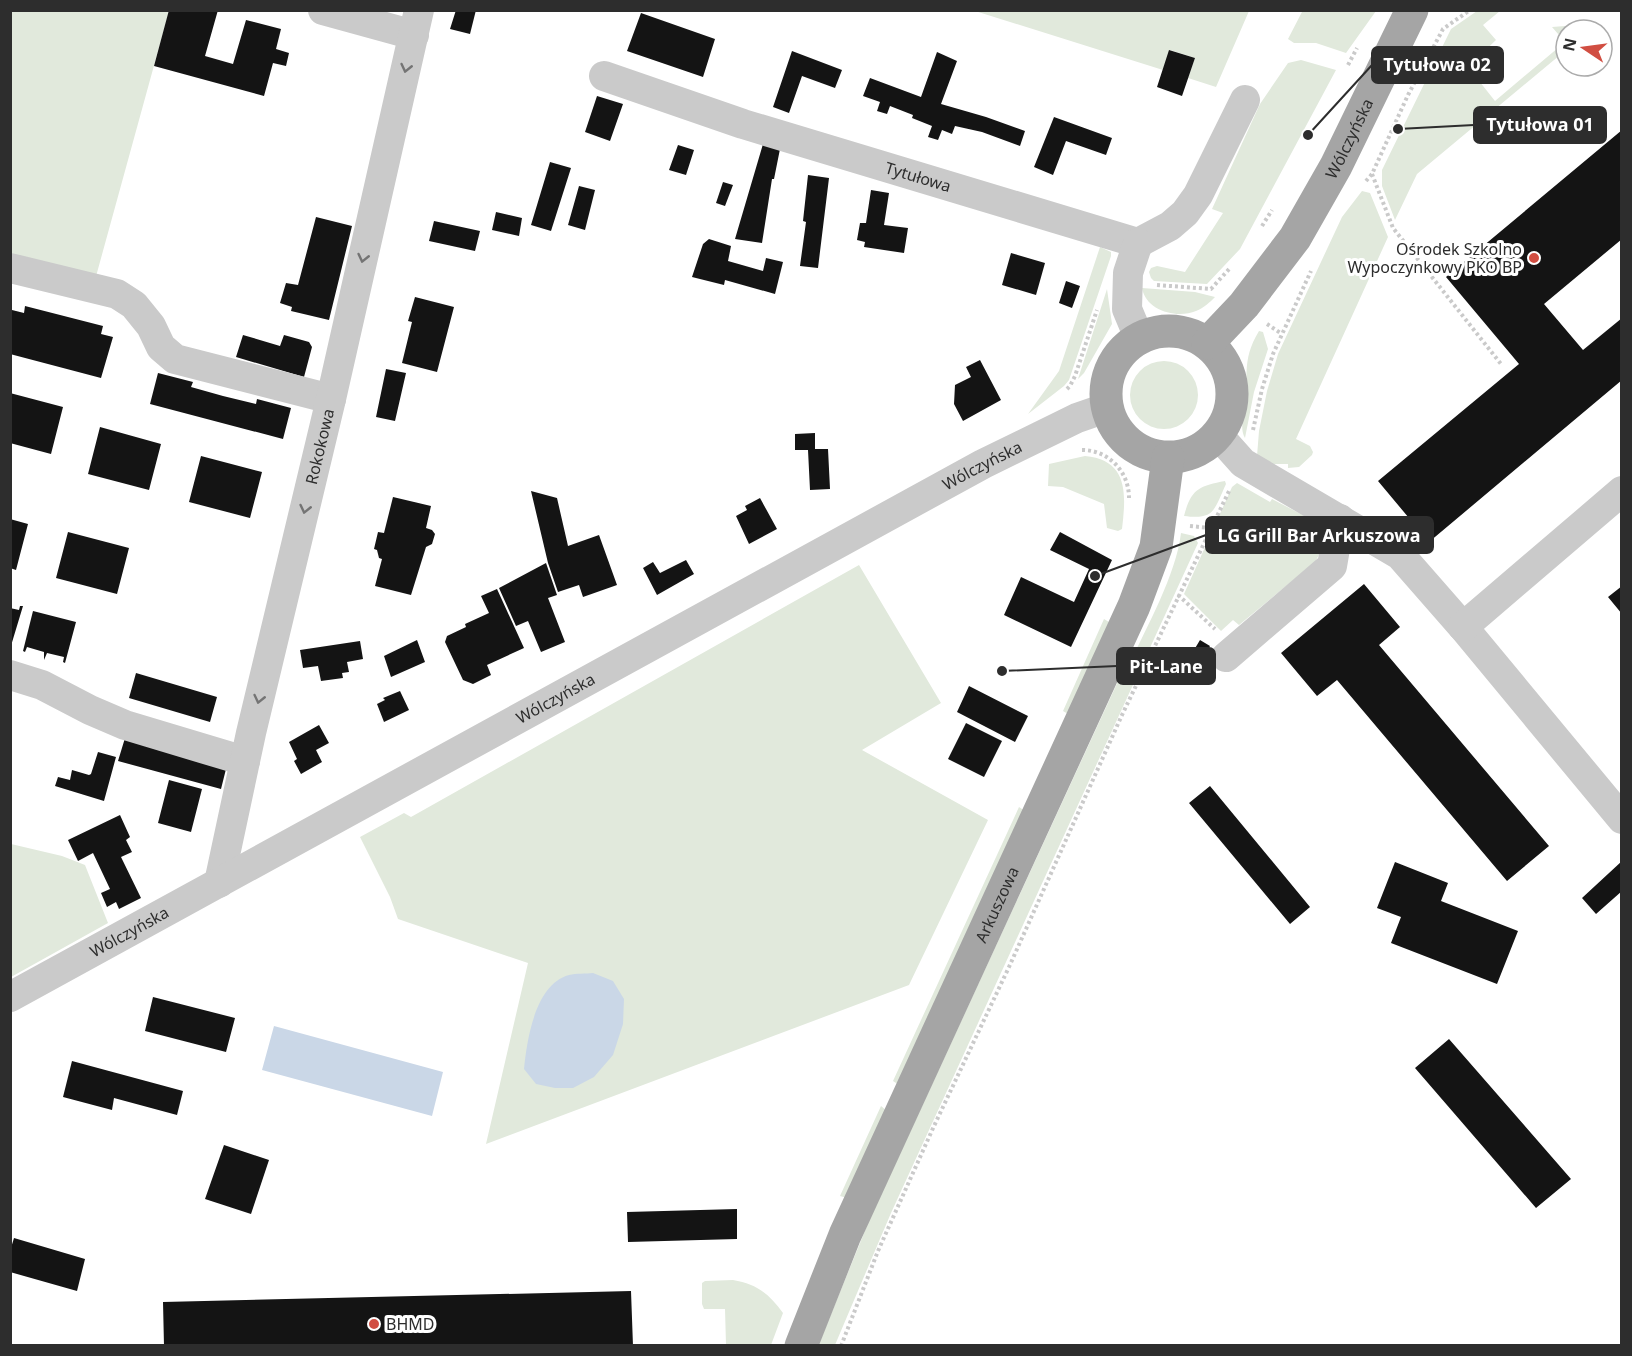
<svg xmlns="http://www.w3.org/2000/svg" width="1632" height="1356" font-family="'Noto Sans',sans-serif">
  <rect width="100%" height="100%" fill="#fff"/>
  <path fill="#e1e9dc" d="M1303 10H1376V11L1346 53 1316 43H1294L1288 39Z
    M10 11H169L95 280 11 257Z
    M975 11H1249L1216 87 1188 78 1195 58 1170 50 1163 70Z
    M1477 11H1500L1483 25 1496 40 1468 67 1495 101 1565 42 1552 27 1565 26 1573 30H1566V50L1417 174 1395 220 1382 186V170L1451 29Z
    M1301 60 1336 70 1240 249 1207 284 1154 281 1151 278 1149 272 1151 268 1157 266 1185 272 1223 213 1212 209 1260 104 1288 63Z
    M1362 191 1370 193 1388 237 1296 439 1310 446 1313 452 1312 455 1299 467 1288 468V464H1272L1257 456 1259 431 1267 391 1278 354 1342 217Z
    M1100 247 1111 252V256L1069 380 1064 386 1028 414 1059 371Z
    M1142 288 1195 292 1215 297C1210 302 1204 308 1196 311 1177 319 1146 311 1142 288Z
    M1107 289 1112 324 1084 373 1078 379Z
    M1259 331 1263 332 1268 349 1254 392 1245 438C1240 429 1243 420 1244 410 1250 379 1240 362 1259 331Z
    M1130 395a34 34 0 1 1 68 0a34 34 0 1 1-68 0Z
    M1085 456C1129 460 1126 495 1122 529L1118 531 1107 528 1104 504 1063 487 1048 486 1049 464Z
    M1225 481 1226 484C1214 510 1215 520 1184 516 1191 489 1199 486 1225 481Z
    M1237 483 1270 502 1272 499 1318 523C1325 537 1323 549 1315 562L1239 625 1233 620 1221 631 1184 594 1232 487Z
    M1181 533 1194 536 1198 543 891 1213 835 1345 818 1346 869 1221 1126 664 1129 665C1147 626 1176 575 1181 533Z
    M859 565 941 703 862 750 988 820 909 985 486 1144 528 963 398 919 390 897 360 837 404 813 411 817Z
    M1104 619 1109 622 1068 714 1063 711Z
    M1019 807 1025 811 899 1085 893 1081Z
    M11 844 62 856 85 865 108 923 11 977Z
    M881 1106 887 1111 847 1198 840 1196Z
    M733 1280C757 1284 769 1294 783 1313L771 1345H726L725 1309H704L702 1304V1283L705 1281Z"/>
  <path fill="#cad7e7" d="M593 973 613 981 624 999 623 1024 613 1055 594 1077 573 1088H555L536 1084 524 1069C527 1040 535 984 569 975 576 973 586 974 593 973Z
    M274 1026 443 1072 432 1116 262 1070Z"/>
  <path fill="#141414" d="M169 10H218L205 56 233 64 246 20 281 29 276 49 289 53 286 66 273 63 264 96 154 66Z
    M456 10H476L470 34 450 29Z
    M641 13 715 39 703 77 627 51Z
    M1169 50 1195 58 1182 96 1157 87Z
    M792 51 842 70 835 88 802 76 789 113 773 107Z
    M937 52 957 61 941 104 986 117 1025 131 1020 146 982 132 955 126 952 134 942 130 938 140 928 137 932 126 912 118 913 115 890 106 887 114 877 111 880 102 863 96 870 78 921 97Z
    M597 96 623 104 610 141 585 132Z
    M1054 117 1112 138 1106 155 1066 141 1053 175 1034 167Z
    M1622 130V239L1544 304 1583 350 1622 318V380L1429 542 1378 481 1519 364 1446 277Z
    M763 144 780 149 774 179H772L762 243 735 239Z
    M678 145 694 150 686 175 669 170Z
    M550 162 571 168 551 231 531 225Z
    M808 175 829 178 818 268 800 266 806 222 803 221Z
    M723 182 733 185 725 206 716 203Z
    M579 186 595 190 585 230 568 225Z
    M871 190 889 193 884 225 908 228 904 253 864 247 865 242 857 240 860 223H866Z
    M496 212 522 218 519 236 492 230Z
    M316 217 352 226 329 320 291 311 292 307 280 303 286 283 298 285Z
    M434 221 480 231 475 251 429 241Z
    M709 239 731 246 728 261 763 271 766 258 783 262 775 294 725 280 724 285 692 277 703 244Z
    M1011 253 1045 263 1036 295 1002 285Z
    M1066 281 1080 286 1072 308 1059 303Z
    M415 297 454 307 437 372 402 363 412 322 408 321Z
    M25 306 103 326 101 334 113 337 101 378 10 354 12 310 24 313Z
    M243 335 280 346 284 335 309 342 312 347 304 377 236 357Z
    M980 360 1001 400 963 421 954 404 955 385 971 377 966 367Z
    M386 369 406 373 395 421 376 417Z
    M158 373 193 382 191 387 223 396 256 404 257 399 291 408 283 439 150 404Z
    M10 393 63 407 51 454 10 443Z
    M100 427 161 444 149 490 88 474Z
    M815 433V449H828L830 489 810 490 808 450H795V434Z
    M201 456 262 472 250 518 189 502Z
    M531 491 557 498 568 546 599 535 617 585 583 597 579 585 558 592 548 563Z
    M393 497 431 506 426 528 432 530 435 534 432 544 426 547 411 595 375 586 382 559 379 558 377 550 374 549 378 532 384 533Z
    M760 498 777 529 749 544 736 516 747 510 745 506Z
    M10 519 28 524 16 570 10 568Z
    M68 532 129 548 117 594 56 578Z
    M1060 532 1112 560 1071 647 1004 615 1021 577 1074 602 1089 569 1050 550Z
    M686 560 694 574 657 595 643 568 653 562 660 573Z
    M546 563 557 595 548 598 565 642 541 652 528 621 516 626 499 588Z
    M1364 584 1400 627 1379 645 1549 846 1507 881 1337 680 1317 696 1281 653Z
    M1622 586V614L1608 597Z
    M497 589 524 648 487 665 491 675 473 684 463 680 445 642 447 636 466 627 465 624 489 613 481 596Z
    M20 606H23L10 649V608L19 610Z
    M33 611 76 622 65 663 63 662 64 657 47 653 44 660V652L27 647 25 652 23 651Z
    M417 640 425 662 391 677 384 656Z
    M1200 640 1210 646 1195 671 1185 665Z
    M360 641 363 659 347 662 349 672 342 673 343 678 321 681 318 666 303 668 300 650Z
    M136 673 217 697 210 722 129 698Z
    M969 686 1028 716 1015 742 957 712Z
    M400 691 409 710 384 722 377 704 385 700 383 698Z
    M966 723 1002 741 984 777 948 759Z
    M319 725 329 743 316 750 322 762 301 774 294 761 297 759 289 742Z
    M125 738 227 765 221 789 118 761Z
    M98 752 116 757 104 801 55 786 58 777 70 780 72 770 89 775 91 774Z
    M169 780 202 789 191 832 158 823Z
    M1210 786 1310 907 1290 924 1189 803Z
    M120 815 130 837 126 840 132 852 121 857 141 898 119 909 116 902 107 907 101 893 110 889 93 853 78 861 68 840Z
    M1622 861V891L1596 914 1582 898Z
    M1395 862 1448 883 1441 901 1518 931 1497 984 1391 943 1401 917 1377 908Z
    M153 997 235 1018 226 1052 145 1031Z
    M1449 1039 1571 1179 1536 1208 1415 1068Z
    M72 1061 183 1091 177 1115 114 1098 112 1110 63 1097Z
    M224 1145 269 1160 251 1214 205 1199Z
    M737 1209V1239L628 1242 627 1212Z
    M14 1238 85 1259 77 1291 10 1272V1251Z
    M631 1291 633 1346H164L163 1302Z"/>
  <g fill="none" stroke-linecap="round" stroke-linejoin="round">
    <path stroke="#cacaca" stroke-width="4" stroke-dasharray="3 3" stroke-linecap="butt" d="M1348 65 1357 48
      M1372 174 1393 228 1501 364
      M1366 181 1372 174 1408 95 1443 29 1470 10
      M1262 226 1272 210
      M1157 285 1211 289 1230 268
      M1267 324 1282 334
      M1067 389 1070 386 1075 376 1097 310
      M1253 430 1262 389 1273 354 1311 271
      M1082 450C1108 450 1129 471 1129 498
      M1190 526 1210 528
      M1178 595 1215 629
      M841 1346 878 1251 934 1126 1009 967 1122 715 1230 489"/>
    <g stroke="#cacaca" stroke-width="30">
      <path d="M323 10 414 35"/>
      <path id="s1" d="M604 76 743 124 1138 243"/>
      <path d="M1138 243 1170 226 1185 213 1198 195 1245 100"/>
      <path d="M1138 243 1128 273 1127 309 1140 340"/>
      <path d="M10 268 117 294 134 305 151 326 161 347 175 359 331 399"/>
      <path d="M1218 435 1243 463 1400 555 1463 627 1622 819"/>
      <path d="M1463 627 1622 491"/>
      <path d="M1226 657 1332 566 1340 519"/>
      <path d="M10 675 42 685 90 710 125 725 245 761"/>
      <path id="s2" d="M219 883 251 733 331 399 419 10"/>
      <path id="s3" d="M10 997 983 464 1077 418 1106 408"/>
    </g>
    <g stroke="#a5a5a5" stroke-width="33">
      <circle cx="1169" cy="394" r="63"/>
      <path id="s4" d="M1208 343 1244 305 1295 238 1336 166 1412 10"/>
      <path id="s5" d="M801 1346 845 1235 1134 606 1156 547 1168 458"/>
    </g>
  </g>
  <defs><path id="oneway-chevron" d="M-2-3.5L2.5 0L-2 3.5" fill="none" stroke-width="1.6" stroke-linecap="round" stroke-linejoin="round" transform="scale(1.5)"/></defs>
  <g stroke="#747474">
    <use href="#oneway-chevron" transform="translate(406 68) rotate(103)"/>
    <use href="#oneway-chevron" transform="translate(363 258) rotate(103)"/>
    <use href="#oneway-chevron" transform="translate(305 509) rotate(103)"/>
    <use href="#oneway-chevron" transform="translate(259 699) rotate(103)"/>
  </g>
  <g fill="#d14e42" stroke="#fff" stroke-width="2">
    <circle cx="1534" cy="258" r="6"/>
    <circle cx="374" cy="1324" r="6"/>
  </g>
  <g text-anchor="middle" stroke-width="6" stroke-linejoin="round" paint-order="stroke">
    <g font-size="16" fill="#2d2d2d" stroke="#fff">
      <text dy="6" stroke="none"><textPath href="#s4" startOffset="250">Wólczyńska</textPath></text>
      <text dy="6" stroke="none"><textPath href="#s1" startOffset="330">Tytułowa</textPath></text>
      <text dy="6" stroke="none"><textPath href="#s2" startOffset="448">Rokokowa</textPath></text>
      <text dy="6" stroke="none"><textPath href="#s3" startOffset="1108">Wólczyńska</textPath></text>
      <text dy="6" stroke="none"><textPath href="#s3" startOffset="622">Wólczyńska</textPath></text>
      <text dy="6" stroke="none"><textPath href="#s5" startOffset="483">Arkuszowa</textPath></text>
      <text dy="6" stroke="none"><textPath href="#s3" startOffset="136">Wólczyńska</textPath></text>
    </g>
    <g font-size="16" fill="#2d2d2d" stroke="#fff" text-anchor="end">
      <text x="1522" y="255">Ośrodek Szkolno<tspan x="1522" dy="18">Wypoczynkowy PKO BP</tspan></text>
      <text x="386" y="1330" text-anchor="start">BHMD</text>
    </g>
  </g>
  <path fill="none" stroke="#2d2d2d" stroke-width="2" d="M1308 135L1372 65M1398 129L1474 125M1095 576L1206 535M1002 671L1117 666"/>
  <g fill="#2d2d2d" stroke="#fff" stroke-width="2">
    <circle cx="1308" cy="135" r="6"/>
    <circle cx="1398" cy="129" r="6"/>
    <circle cx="1095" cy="576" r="6"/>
    <circle cx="1002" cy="671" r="6"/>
  </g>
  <g fill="#2d2d2d" stroke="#2d2d2d" stroke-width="2">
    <rect x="1372" y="47" width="131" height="36" rx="6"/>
    <rect x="1474" y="107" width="132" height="36" rx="6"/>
    <rect x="1206" y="517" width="227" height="36" rx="6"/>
    <rect x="1117" y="648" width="98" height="36" rx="6"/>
  </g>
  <g font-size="18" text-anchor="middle" font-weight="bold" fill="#fff">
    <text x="1437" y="71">Tytułowa 02</text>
    <text x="1540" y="131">Tytułowa 01</text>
    <text x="1319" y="542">LG Grill Bar Arkuszowa</text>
    <text x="1166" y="673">Pit-Lane</text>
  </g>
  <rect width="1632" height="1356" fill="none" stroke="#2d2d2d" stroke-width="24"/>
  <g transform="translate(1584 48) rotate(283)"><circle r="28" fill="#ffffff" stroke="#ababab" stroke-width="1.5"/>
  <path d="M0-4.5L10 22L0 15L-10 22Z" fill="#d14e42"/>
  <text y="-9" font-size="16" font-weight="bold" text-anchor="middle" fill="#2d2d2d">N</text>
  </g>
</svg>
